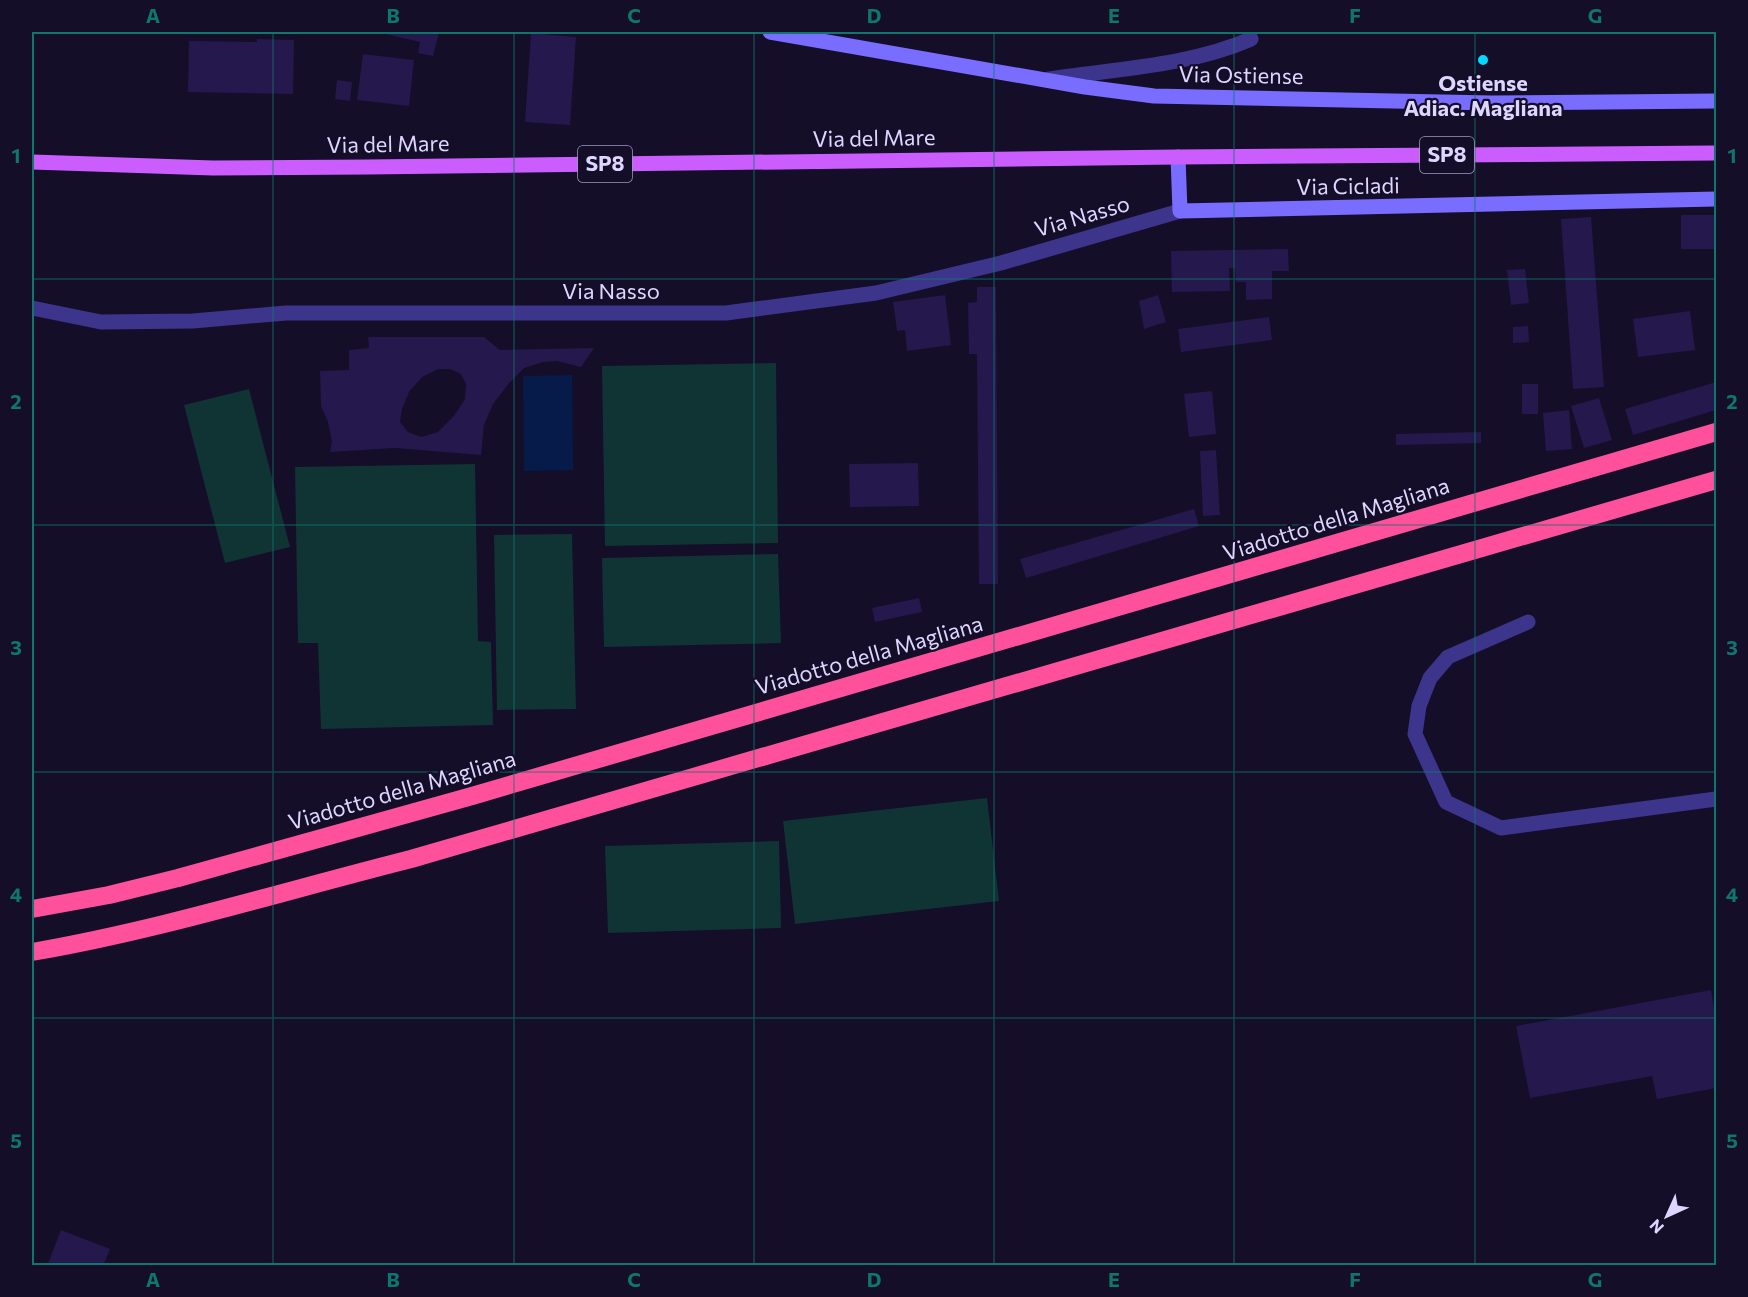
<svg xmlns="http://www.w3.org/2000/svg" width="1748" height="1297" font-family="Commissioner,sans-serif">
  <rect width="100%" height="100%" fill="#140e29"/>
  <path fill="#103334" d="M776 363 778 543 605 546 602 366Z
    M249 389 290 547 225 563 184 405Z
    M475 464 478 641 491 642 493 725 321 729 318 643H298L295 467Z
    M572 534 576 709 497 710 494 535Z
    M778 554 781 643 604 647 602 558Z
    M987 798 999 901 795 924 783 821Z
    M779 841 781 928 608 933 605 846Z"/>
  <path fill="#061b4a" d="M572 375 573 470 524 471 523 376Z"/>
  <path fill="#25184c" fill-rule="evenodd" d="M377 32H439L433 56 418 53 420 42Z
    M531 33 576 37 570 125 525 122Z
    M257 39 294 40 293 94 188 92 189 41 257 42Z
    M363 54 414 60 409 106 357 100Z
    M337 80 352 82 350 101 335 99Z
    M1681 215H1716V249H1681Z
    M1591 217 1604 387 1573 389 1561 219Z
    M1288 249 1289 271H1272V299L1246 300V282H1236L1235 268H1229L1230 291 1172 292 1171 251Z
    M1525 269 1529 303 1511 305 1507 270Z
    M977 287H996L998 584H979L977 354H969L968 303 977 302Z
    M945 295 951 345 907 351 905 330 897 331 893 302Z
    M1158 295 1166 322 1144 329 1139 301Z
    M1690 311 1695 350 1638 357 1633 319Z
    M1269 317 1272 340 1181 352 1178 329Z
    M1528 326 1529 342 1513 343V327Z
    M368 337H484L500 350 594 348 581 367 557 361 543 362 524 368 510 382 493 404 484 425 481 455 395 448 330 452 332 442 328 422 321 406 320 371 349 370V350L369 348ZM438 369H450L461 374 466 384 465 399 454 416 438 432 421 437 408 432 400 422 402 409 409 392 422 377Z
    M1716 382V410L1633 435 1625 409Z
    M1522 384H1538V414H1522Z
    M1212 391 1216 434 1189 437 1184 394Z
    M1599 398 1612 440 1584 448 1571 406Z
    M1569 410 1572 449 1546 451 1543 413Z
    M1481 432V443L1396 445V434Z
    M1216 450 1220 515 1203 516 1200 451Z
    M918 463 919 506 850 507 849 464Z
    M1194 509 1199 526 1026 578 1020 559Z
    M919 598 922 612 875 622 872 608Z
    M1711 990 1716 1020V1088L1657 1099 1652 1076 1530 1098 1516 1026Z
    M61 1230 110 1249 103 1266H47Z"/>
  <g fill="none" stroke-linecap="round" stroke-linejoin="round">
    <path stroke="#3d358c" stroke-width="15" d="M1049 79C1116 69 1189 66 1251 39
      M1528 622 1448 657 1430 678 1419 706 1415 734 1446 802 1501 828 1716 799"/>
    <path stroke="#3d358c" stroke-width="15" d="M32 308 101 322 193 321 286 313H726L876 293 1001 263 1180 211"/>
    <path stroke="#786dff" stroke-width="15" d="M770 32 1085 87 1154 96 1492 103 1716 101
      M1178 157 1180 211 1716 199"/>
    <path stroke="#cb5dff" stroke-width="15" d="M32 162 213 168 368 167 1178 157 1716 153"/>
    <path stroke="#ff519b" stroke-width="18" d="M32 909 109 895 178 878 472 796 1716 432
      M32 952C160 930 284 891 411 859L1716 480"/>
  </g>
  <path fill="none" stroke="#0f766e" stroke-width="1.5" stroke-opacity="0.55" d="M273 32V1266M514 32V1266M754 32V1266M994 32V1266M1234 32V1266M1475 32V1266M32 279H1716M32 525H1716M32 772H1716M32 1018H1716"/>
  <circle fill="#02d9ff" stroke="#140e29" stroke-width="2" cx="1483" cy="60" r="6"/>
  <g text-anchor="middle" stroke-width="4.5" stroke-linejoin="round" paint-order="stroke">
    <g fill="#140e29" stroke="#a19abf" stroke-width="1.5">
      <rect x="1420" y="137" width="54" height="36" rx="4.5"/>
      <rect x="578" y="146" width="54" height="36" rx="4.5"/>
    </g>
    <g font-size="21" font-weight="bold" fill="#ddd6ff">
      <text x="1447" y="162">SP8</text>
      <text x="605" y="171">SP8</text>
    </g>
    <g font-size="22" fill="#ddd6ff" stroke="#140e29">
      <text transform="translate(1241 75) rotate(1)" y="8">Via Ostiense</text>
      <text transform="translate(874 138) rotate(-1)" y="8">Via del Mare</text>
      <text transform="translate(388 144) rotate(-1)" y="8">Via del Mare</text>
      <text transform="translate(1348 186) rotate(-1)" y="8">Via Cicladi</text>
      <text transform="translate(1082 216) rotate(-16)" y="8">Via Nasso</text>
      <text x="611" y="299">Via Nasso</text>
      <text transform="translate(1336 519) rotate(-17)" y="8">Viadotto della Magliana</text>
      <text transform="translate(869 655) rotate(-16)" y="8">Viadotto della Magliana</text>
      <text transform="translate(402 790) rotate(-16)" y="8">Viadotto della Magliana</text>
    </g>
    <g font-size="22" font-weight="bold" fill="#ddd6ff" stroke="#140e29">
      <text x="1483" y="91">Ostiense<tspan x="1483" dy="25">Adiac. Magliana</tspan></text>
    </g>
  </g>
  <rect width="1748" height="1297" fill="none" stroke="#140e29" stroke-width="66"/>
  <g transform="translate(1667 1216) rotate(225)" stroke="#140e29" stroke-width="4.5" paint-order="stroke">
  <path d="M0-4.5L10 22L0 15L-10 22Z" fill="#ddd6ff"/>
  <text y="-9" font-size="16" font-weight="bold" text-anchor="middle" fill="#ddd6ff">N</text>
  </g>
  <rect x="33" y="33" width="1682" height="1231" fill="none" stroke="#0f766e" stroke-width="2"/>
  <g font-size="20" text-anchor="middle" font-weight="bold" fill="#0f766e">
    <text x="153" y="23">A</text>
    <text x="393" y="23">B</text>
    <text x="634" y="23">C</text>
    <text x="874" y="23">D</text>
    <text x="1114" y="23">E</text>
    <text x="1355" y="23">F</text>
    <text x="1595" y="23">G</text>
    <text x="16" y="163">1</text>
    <text x="1732" y="163">1</text>
    <text x="16" y="409">2</text>
    <text x="1732" y="409">2</text>
    <text x="16" y="655">3</text>
    <text x="1732" y="655">3</text>
    <text x="16" y="902">4</text>
    <text x="1732" y="902">4</text>
    <text x="16" y="1148">5</text>
    <text x="1732" y="1148">5</text>
    <text x="153" y="1287">A</text>
    <text x="393" y="1287">B</text>
    <text x="634" y="1287">C</text>
    <text x="874" y="1287">D</text>
    <text x="1114" y="1287">E</text>
    <text x="1355" y="1287">F</text>
    <text x="1595" y="1287">G</text>
  </g>
</svg>
